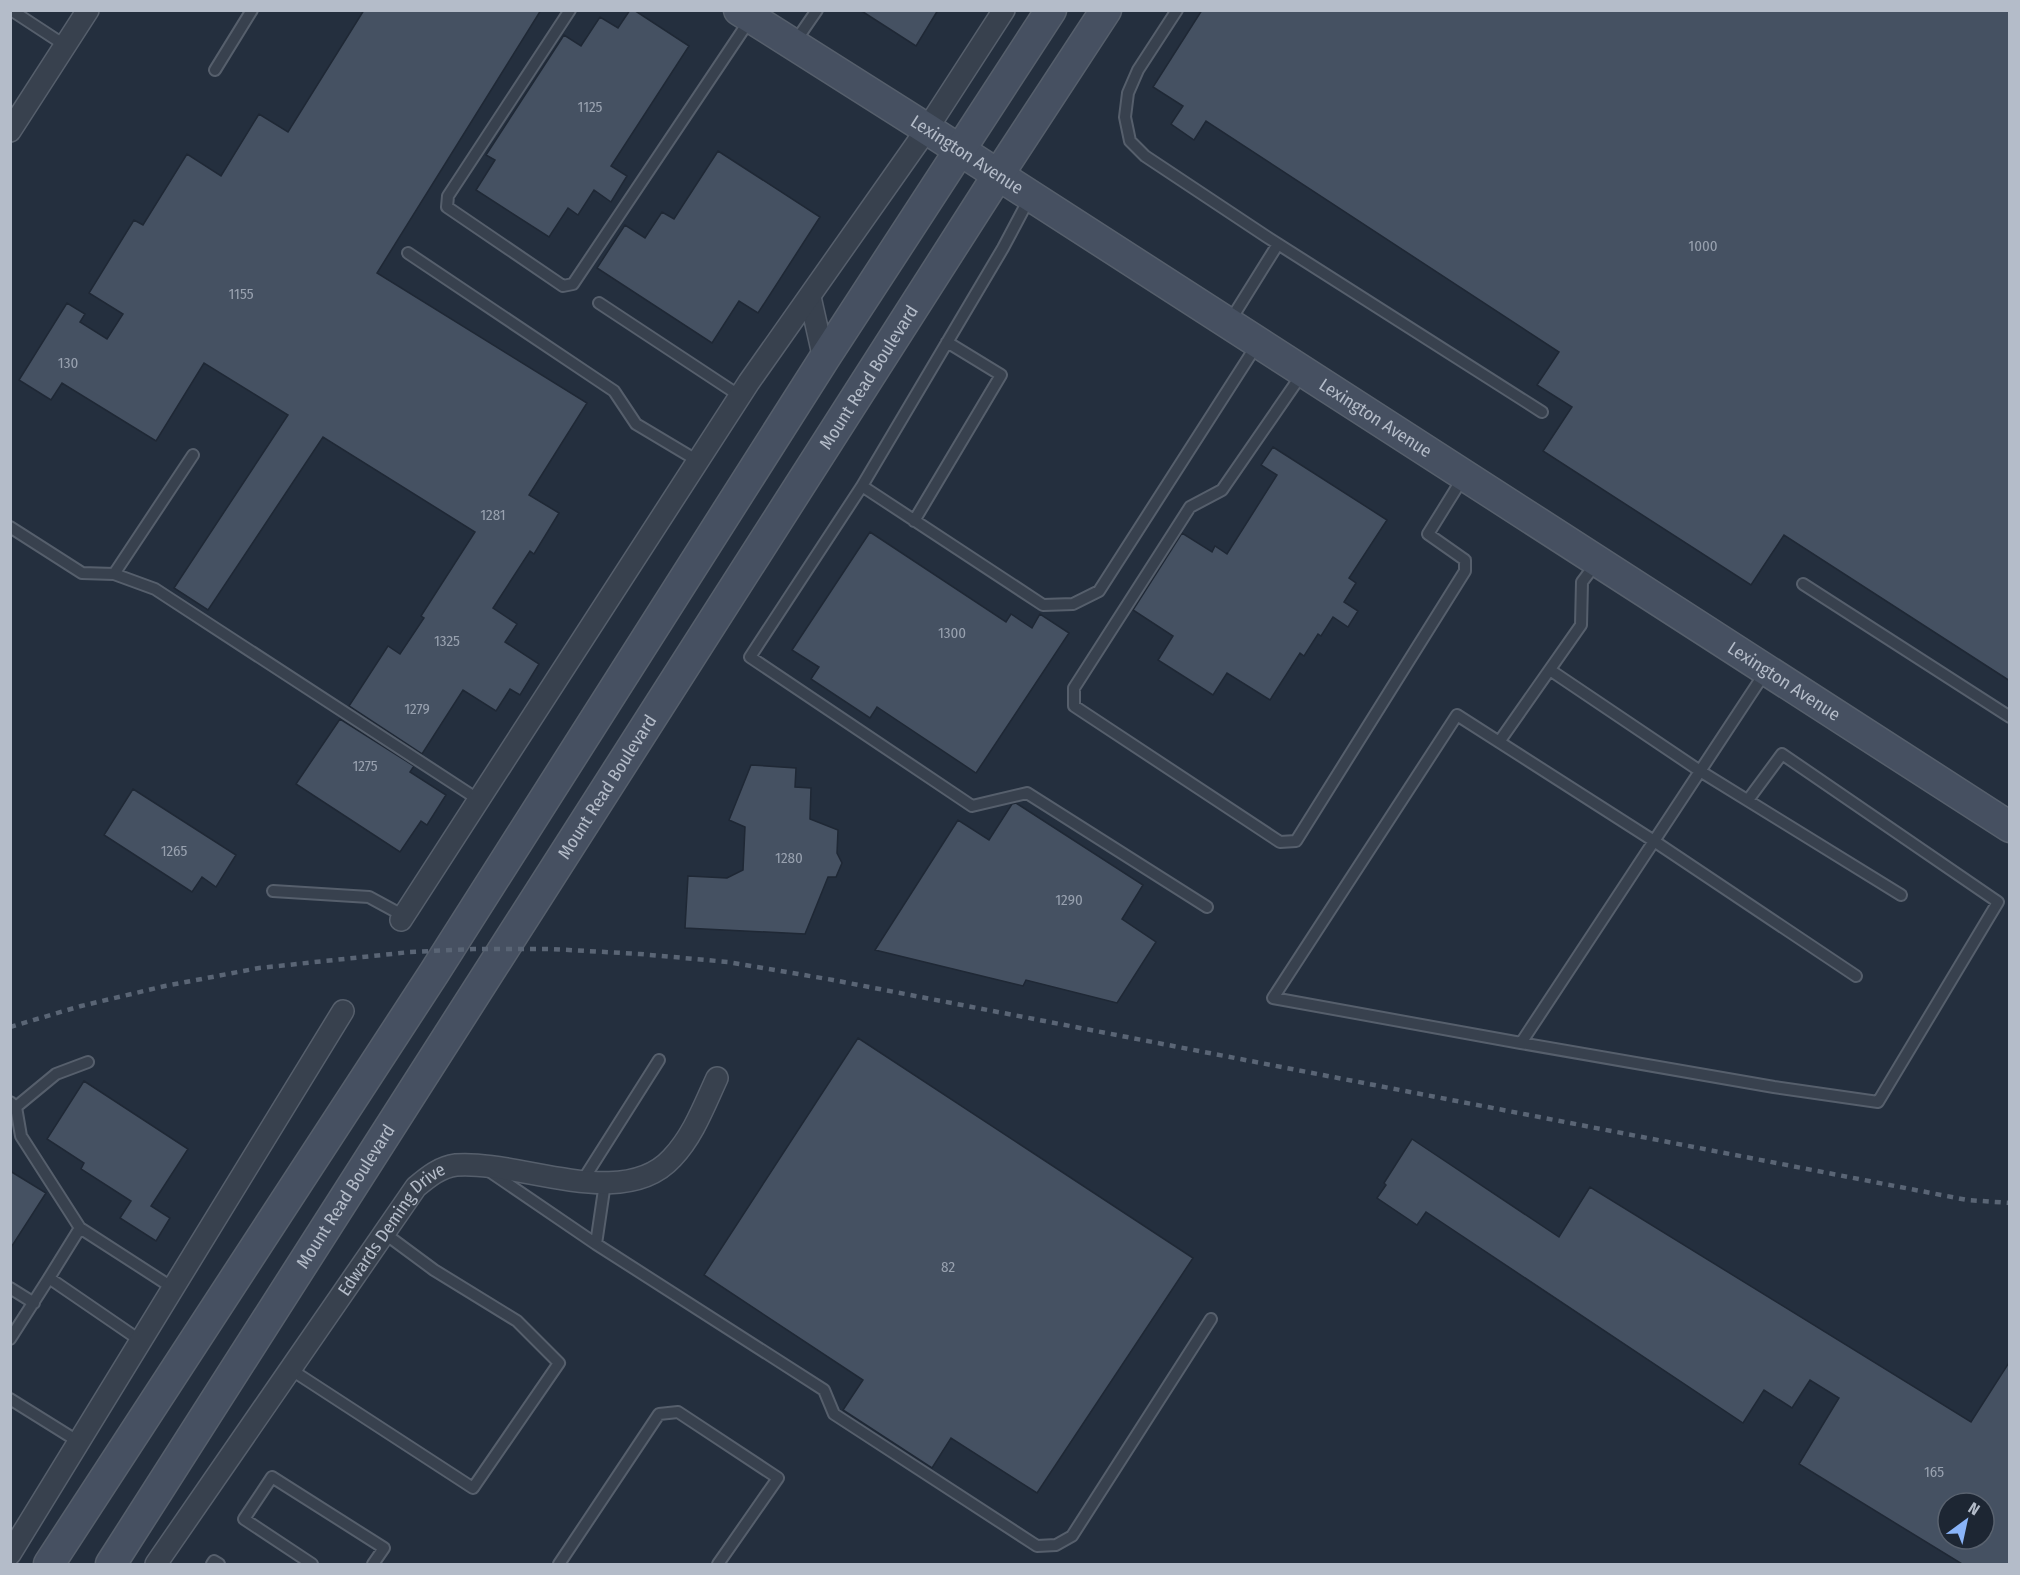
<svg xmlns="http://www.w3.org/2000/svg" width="2020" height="1575" font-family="'Fira Sans Condensed',sans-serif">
  <rect width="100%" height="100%" fill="#242f3e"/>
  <path fill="#455162" stroke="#1f2835" stroke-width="1.5" fill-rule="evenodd" d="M364 10H541L377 273 587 403 529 495 559 513 534 554 530 551 493 608 517 624 505 642 539 664 520 695 510 689 496 711 463 690 422 754 349 706 388 646 400 654 424 618 421 616 475 532 323 437 208 610 174 588 288 415 204 363 156 441 62 383 51 400 19 380 67 303 85 314 80 322 107 339 123 314 89 293 134 220 143 225 187 154 221 176 259 114 288 132Z
    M630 10H634L689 46 611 166 627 176 611 202 594 190 578 215 568 208 549 237 476 190 495 160 486 155 564 35 581 46 600 17 618 28Z
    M860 10H938L916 46Z
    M1202 10H2010V681L1784 535 1751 585 1543 451 1572 407 1537 385 1559 352 1206 121 1194 140 1171 124 1183 106 1153 87Z
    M718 151 820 217 758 313 739 301 712 343 597 268 625 225 645 238 662 212 674 219Z
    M1273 447 1387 520 1349 578 1356 583 1344 602 1358 611 1348 627 1333 617 1321 636 1318 634 1304 656 1300 653 1270 700 1227 673 1213 695 1158 660 1173 636 1133 610 1182 533 1212 552 1215 546 1227 554 1277 475 1261 465Z
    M870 532 1006 622 1011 614 1032 628 1040 614 1069 633 976 773 877 707 870 718 811 679 819 667 792 650Z
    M340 719 414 766 410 772 446 795 427 825 421 821 400 852 296 784Z
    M751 765 796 768 795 787 811 788 810 819 838 830 837 853 842 863 836 877H828L805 934 685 928 688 876 727 878 743 870 745 827 729 820Z
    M133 789 236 855 216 887 202 877 192 892 104 835Z
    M1016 803 1143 885 1122 919 1156 942 1117 1003 1026 980 1023 986 875 950 958 820 989 840 1012 804Z
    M858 1038 1193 1258 1037 1493 951 1438 932 1468 843 1410 863 1380 704 1275Z
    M84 1081 188 1149 151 1206 170 1218 156 1241 120 1218 131 1201 81 1169 84 1163 47 1139Z
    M1412 1139 1559 1237 1590 1187 1971 1422 2010 1361V1564H1962L1799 1464 1839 1398 1810 1380 1792 1408 1764 1390 1743 1423 1426 1212 1417 1225 1377 1198 1386 1185 1384 1183ZM1948 1503H1984V1539H1948Z
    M10 1171 46 1193 10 1249Z"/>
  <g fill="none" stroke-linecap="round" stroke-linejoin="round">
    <defs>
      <path id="lane" d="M11 10 66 46
        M570 10 448 196 447 207 563 286 573 284 751 18
        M1177 10 1138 70 1128 93 1125 117 1130 141 1145 156 1267 237 1542 412
        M795 42 817 10
        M215 70 252 10
        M1029 199 1003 248 862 486 1043 605 1073 604 1099 591 1258 343
        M408 253 614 391 636 424 698 461
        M599 303 740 396
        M1230 321 1278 244
        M1302 374 1222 490 1190 507 1074 688V706L1280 842 1296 841 1465 571V560L1428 534 1464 476
        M862 486 750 657 972 806 1027 793 1207 907
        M914 521 1001 375 947 342
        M10 527 82 573 114 574 193 455
        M114 574 155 589 479 800
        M1803 584 2010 717
        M1550 670 1700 771 1901 895
        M1766 671C1684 795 1603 919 1521 1043L1273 998 1457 715 1654 841 1856 976
        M1499 742 1581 625 1582 582 1597 562
        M273 891 369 897 404 916
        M1521 1043 1774 1087 1878 1102 1998 902 1782 754 1748 800
        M10 1102 16 1107 21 1136 80 1228
        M16 1107 56 1074 88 1062
        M489 1171 596 1244 824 1390 834 1414 1037 1546 1056 1545 1072 1536 1211 1319
        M583 1180 659 1060
        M596 1244 605 1183
        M49 1278 80 1228 173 1288
        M10 1288 34 1303
        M10 1339 49 1278 141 1341
        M290 1369 473 1488 559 1363 517 1321 434 1270 384 1233
        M10 1399 79 1442
        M212 1564 214 1561 219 1564
        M312 1564 244 1519 272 1477 384 1548 373 1564
        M559 1564 659 1414 678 1412 778 1478 718 1564"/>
      <g id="street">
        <path d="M10 131 88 10"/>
        <path d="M810 297 824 359"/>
        <path d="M401 920 749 382 927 129 1004 10"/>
        <path d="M10 1554 343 1011"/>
        <path id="s1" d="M156 1564 416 1187C428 1177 440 1167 456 1165 519 1160 623 1212 672 1158 693 1136 704 1106 717 1078"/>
      </g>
      <g id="secondary">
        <path id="s2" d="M739 10 927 129 2010 827"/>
        <path d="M49 1564 434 973 824 359 1051 10"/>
        <path id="s3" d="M111 1564 998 175 1106 10"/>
      </g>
    </defs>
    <use href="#lane" stroke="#565f6c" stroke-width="14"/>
    <use href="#street" stroke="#565f6c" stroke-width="24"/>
    <use href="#secondary" stroke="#565f6c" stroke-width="33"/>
    <use href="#lane" stroke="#38414e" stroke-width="10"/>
    <use href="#street" stroke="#38414e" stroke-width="21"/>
    <use href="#secondary" stroke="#465061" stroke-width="30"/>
    <path stroke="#5a6575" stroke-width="4.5" stroke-dasharray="6 6" stroke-linecap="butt" d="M10 1027 81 1006 165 986 259 968 410 952 473 949H551L640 954 728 962 833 980 1967 1200 2010 1203"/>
  </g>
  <g text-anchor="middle" stroke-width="5" stroke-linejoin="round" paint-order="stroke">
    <g font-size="15" fill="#98a1af">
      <text x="590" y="112">1125</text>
      <text x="1703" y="251">1000</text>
      <text x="241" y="299">1155</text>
      <text x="68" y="368">130</text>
      <text x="493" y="520">1281</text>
      <text x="952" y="638">1300</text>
      <text x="447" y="646">1325</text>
      <text x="417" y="714">1279</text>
      <text x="365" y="771">1275</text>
      <text x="174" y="856">1265</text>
      <text x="789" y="863">1280</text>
      <text x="1069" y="905">1290</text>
      <text x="948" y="1272">82</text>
      <text x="1934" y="1477">165</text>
    </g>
    <g font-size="18" fill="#b4bcc9" stroke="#1d2633">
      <text dy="6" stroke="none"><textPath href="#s2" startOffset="270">Lexington Avenue</textPath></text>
      <text dy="6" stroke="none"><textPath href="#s3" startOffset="1408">Mount Read Boulevard</textPath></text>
      <text dy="6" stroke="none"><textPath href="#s2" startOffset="756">Lexington Avenue</textPath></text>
      <text dy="6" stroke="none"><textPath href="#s2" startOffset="1242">Lexington Avenue</textPath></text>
      <text dy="6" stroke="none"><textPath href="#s3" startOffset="922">Mount Read Boulevard</textPath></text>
      <text dy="6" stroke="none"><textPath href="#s3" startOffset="436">Mount Read Boulevard</textPath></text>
      <text dy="6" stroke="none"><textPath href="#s1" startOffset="410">Edwards Deming Drive</textPath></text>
    </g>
  </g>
  <rect width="2020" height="1575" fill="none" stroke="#b4bcc9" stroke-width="24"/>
  <g transform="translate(1966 1521) rotate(33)"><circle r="28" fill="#1d2633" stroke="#59626f" stroke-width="1.5"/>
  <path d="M0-4.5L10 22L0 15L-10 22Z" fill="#8ab4f8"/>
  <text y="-9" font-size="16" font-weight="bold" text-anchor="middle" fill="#b4bcc9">N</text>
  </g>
</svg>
